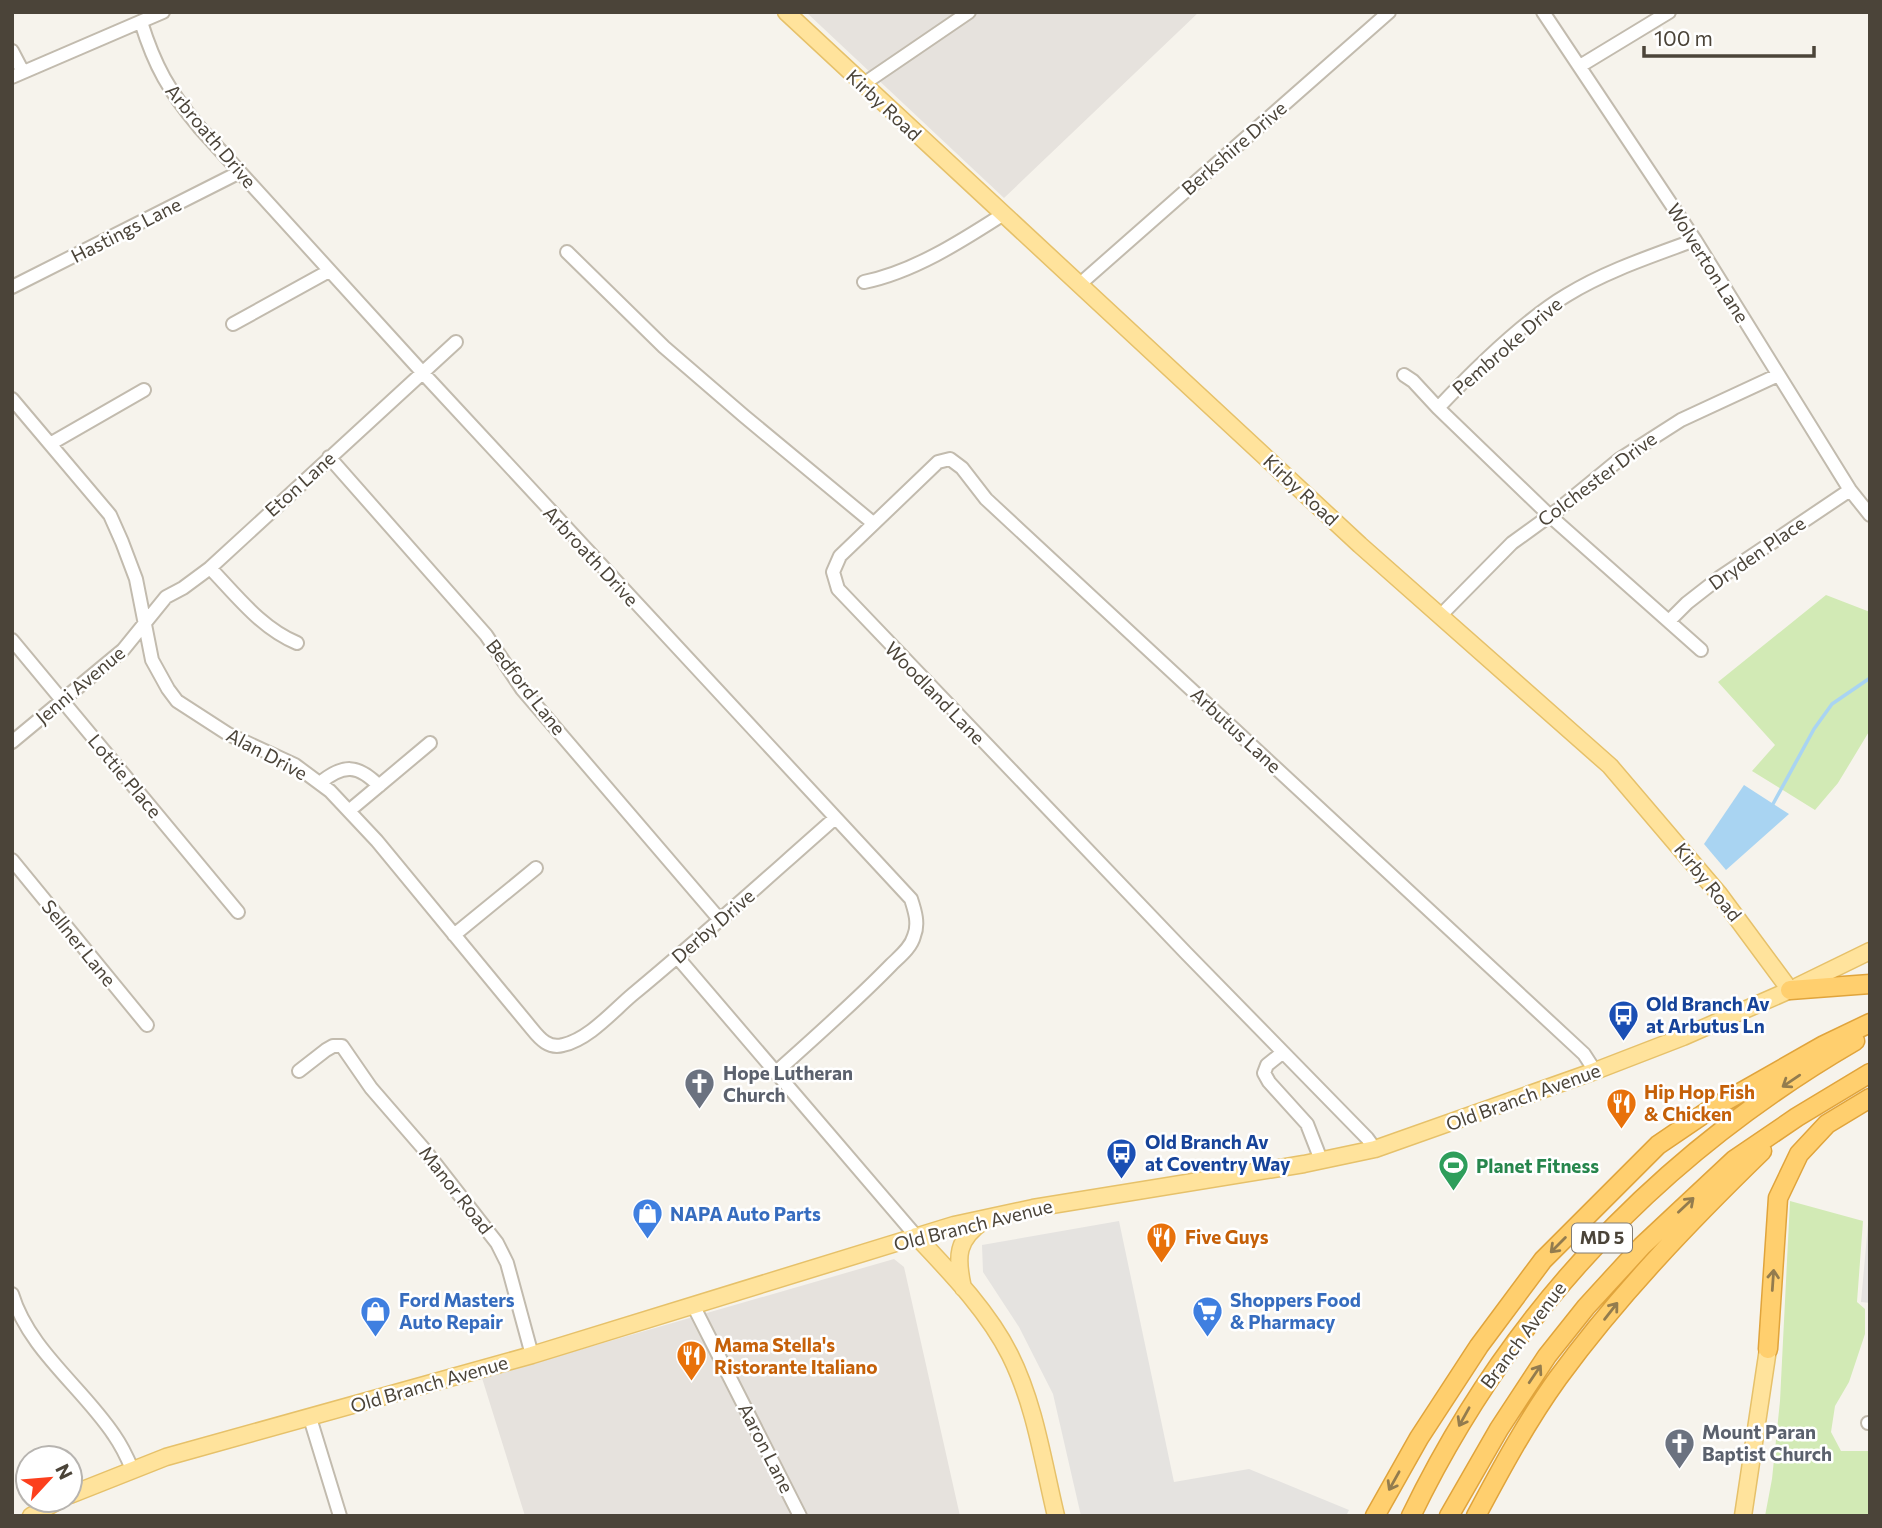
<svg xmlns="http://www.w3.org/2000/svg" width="1882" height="1528" font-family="Commissioner,sans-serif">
  <rect width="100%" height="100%" fill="#f6f3ec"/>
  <path fill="#e6e2dd" d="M806 12H1199L1004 198Z
    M894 1259 904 1267 960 1516H525L482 1378Z"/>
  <path fill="#d2eab5" d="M1826 595 1870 612V730L1838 783 1815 810 1752 771 1775 745 1718 682Z
    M1790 1201 1863 1221 1857 1302 1865 1309V1334L1849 1382 1835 1406 1831 1432 1841 1451H1870V1516H1765L1772 1479 1780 1401Z"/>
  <path fill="#e5e3e0" d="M1870 1202V1303L1861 1302Z
    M1119 1221 1174 1482 1249 1469 1349 1510 1346 1516H1081L1053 1394 1019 1327 983 1272 982 1245Z"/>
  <path fill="#a9d4f2" d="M1744 785 1789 814 1726 870 1704 844Z"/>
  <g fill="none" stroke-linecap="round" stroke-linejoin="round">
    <path stroke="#a9d4f2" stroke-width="3.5" d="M1773 804 1814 729 1832 704 1870 678"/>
    <defs>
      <path id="minor" d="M1543 12 1695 240 1850 490 1870 515
        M141 22C155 67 169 91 199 127L422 372 911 899C915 911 919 924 914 936 911 948 899 957 891 965 854 1003 814 1038 775 1073
        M12 51 23 72
        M1580 66 1669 12
        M12 77 163 12
        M862 85 969 12
        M567 252 664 347 744 416 873 523
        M864 282C913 272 960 242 1002 215
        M1080 284 1389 12
        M12 287 240 172
        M233 324 329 271
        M1404 375 1413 381 1438 408 1549 515 1701 650
        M12 399 110 515 122 542 136 579 152 660 168 689 177 701 228 734 295 765 330 791 377 841 532 1029C540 1039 549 1049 563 1045 589 1039 612 1012 632 995 701 938 767 878 834 819
        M1438 408C1473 371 1523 321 1567 295 1606 271 1652 256 1695 240
        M50 444 144 390
        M329 457 486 635 522 689 720 920
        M210 568C237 596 261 628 297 643
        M1440 616 1512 543 1559 509 1620 459 1681 420 1778 375
        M1669 621 1687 603 1719 578 1850 490
        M12 640 238 912
        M12 742 123 650 166 597 183 588 210 568 456 342
        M320 783C343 764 358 764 379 786
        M350 810 430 743
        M12 860 147 1025
        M454 935 536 868
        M678 958 916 1236
        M1282 1053 1267 1065 1264 1073 1269 1082 1307 1124 1321 1160
        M299 1071 326 1050 333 1046H342L371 1088 423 1148 497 1243 507 1263 532 1355
        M1375 1149 1367 1138 1186 953 838 589 833 572 840 556 938 462 950 459 962 468 986 499 1584 1054 1595 1071
        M12 1294C29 1350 82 1387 114 1435 121 1445 127 1457 132 1469
        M693 1305 800 1516
        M310 1418 340 1516
        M1868 1423H1870"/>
      <path id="major" d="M786 12 1360 545 1610 766 1719 894 1790 990
        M916 1236C950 1272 988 1311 1010 1355 1035 1405 1043 1462 1056 1516
        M963 1288C956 1257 956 1239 985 1220
        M70 1495 166 1457 532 1355 954 1225 1033 1208 1304 1164 1375 1149 1595 1071 1683 1037 1790 990 1870 951
        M31 1516 60 1500
        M1743 1516 1768 1349"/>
      <path id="highway" d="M1790 990 1870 984
        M1768 1349 1778 1198 1799 1154 1827 1124 1870 1098
        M1375 1516 1419 1438 1479 1346 1543 1260 1658 1145 1708 1111 1824 1045 1870 1023
        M1411 1516C1510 1311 1659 1155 1855 1041
        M1449 1516 1499 1429 1547 1356 1586 1307 1642 1246 1734 1160 1797 1117 1870 1073
        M1476 1516C1501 1469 1527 1421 1558 1378 1618 1296 1689 1222 1762 1151"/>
    </defs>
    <use href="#minor" stroke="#c2bbae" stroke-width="16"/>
    <use href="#major" stroke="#e6c16a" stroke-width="19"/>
    <use href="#highway" stroke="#e0a43c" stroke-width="21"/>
    <use href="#minor" stroke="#fff" stroke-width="12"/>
    <use href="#major" stroke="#ffe39c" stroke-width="16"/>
    <use href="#highway" stroke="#ffcf6e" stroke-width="18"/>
  </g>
  <defs><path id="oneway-shaft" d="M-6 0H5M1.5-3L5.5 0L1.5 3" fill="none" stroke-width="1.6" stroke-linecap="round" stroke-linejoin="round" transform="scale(1.75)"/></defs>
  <g stroke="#937c4e">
    <use href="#oneway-shaft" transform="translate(1791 1081) rotate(146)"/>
    <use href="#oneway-shaft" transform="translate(1686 1205) rotate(-43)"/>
    <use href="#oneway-shaft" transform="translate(1558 1245) rotate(135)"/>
    <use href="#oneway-shaft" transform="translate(1773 1280) rotate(-86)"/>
    <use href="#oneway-shaft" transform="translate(1611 1311) rotate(-52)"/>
    <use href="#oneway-shaft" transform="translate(1535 1374) rotate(-56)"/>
    <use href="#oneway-shaft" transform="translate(1464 1417) rotate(119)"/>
    <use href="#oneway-shaft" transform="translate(1394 1481) rotate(119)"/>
  </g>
  <defs>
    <symbol id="bus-pin" viewBox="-11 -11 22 30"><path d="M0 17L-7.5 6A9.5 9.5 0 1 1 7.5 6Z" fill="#1a4fb4" stroke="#fff"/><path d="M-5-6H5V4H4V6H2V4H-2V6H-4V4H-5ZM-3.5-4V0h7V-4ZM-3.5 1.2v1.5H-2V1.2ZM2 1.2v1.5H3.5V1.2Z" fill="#fff"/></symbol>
    <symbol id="church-pin" viewBox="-11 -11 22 30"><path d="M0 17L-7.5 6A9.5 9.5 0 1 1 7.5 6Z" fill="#6b7280" stroke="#fff"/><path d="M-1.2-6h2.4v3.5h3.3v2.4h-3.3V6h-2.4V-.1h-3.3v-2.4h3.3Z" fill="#fff"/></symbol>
    <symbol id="restaurant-pin" viewBox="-11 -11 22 30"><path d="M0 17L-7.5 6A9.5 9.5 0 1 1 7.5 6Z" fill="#e8710a" stroke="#fff"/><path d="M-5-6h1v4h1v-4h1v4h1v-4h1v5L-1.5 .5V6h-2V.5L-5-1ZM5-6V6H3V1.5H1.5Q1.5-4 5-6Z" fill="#fff"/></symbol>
    <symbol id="stadium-pin" viewBox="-11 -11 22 30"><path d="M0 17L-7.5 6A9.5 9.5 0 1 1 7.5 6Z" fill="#2e9e5b" stroke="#fff"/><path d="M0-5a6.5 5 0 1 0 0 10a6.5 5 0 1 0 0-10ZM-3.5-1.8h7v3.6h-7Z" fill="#fff"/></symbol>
    <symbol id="shop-pin" viewBox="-11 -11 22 30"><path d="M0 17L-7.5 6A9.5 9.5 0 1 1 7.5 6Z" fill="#3f7fe0" stroke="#fff"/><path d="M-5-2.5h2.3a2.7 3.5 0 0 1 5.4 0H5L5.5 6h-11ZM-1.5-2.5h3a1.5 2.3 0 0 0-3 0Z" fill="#fff"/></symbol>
    <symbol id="supermarket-pin" viewBox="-11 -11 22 30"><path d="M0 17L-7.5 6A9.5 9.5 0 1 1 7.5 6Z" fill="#3f7fe0" stroke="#fff"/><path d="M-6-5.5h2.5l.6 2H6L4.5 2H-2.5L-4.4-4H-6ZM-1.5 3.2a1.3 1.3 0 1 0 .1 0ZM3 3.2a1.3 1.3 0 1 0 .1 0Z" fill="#fff"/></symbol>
  </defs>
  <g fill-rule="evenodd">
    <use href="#bus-pin" x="1606" y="998" width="35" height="47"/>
    <use href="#church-pin" x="682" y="1066" width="35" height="47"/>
    <use href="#restaurant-pin" x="1604" y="1086" width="35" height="47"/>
    <use href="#bus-pin" x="1104" y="1136" width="35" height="47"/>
    <use href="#stadium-pin" x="1436" y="1148" width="35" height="47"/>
    <use href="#shop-pin" x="630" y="1196" width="35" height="47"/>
    <use href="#restaurant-pin" x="1144" y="1220" width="35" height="47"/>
    <use href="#shop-pin" x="358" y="1294" width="35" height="47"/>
    <use href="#supermarket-pin" x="1190" y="1294" width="35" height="47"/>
    <use href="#restaurant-pin" x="674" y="1338" width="35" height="47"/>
    <use href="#church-pin" x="1662" y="1426" width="35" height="47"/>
  </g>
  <g text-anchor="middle" stroke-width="5" stroke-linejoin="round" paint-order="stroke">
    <rect fill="#fff" stroke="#817c74" stroke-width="2" x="1572" y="1223.5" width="60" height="29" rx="5"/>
    <g font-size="18" font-weight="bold" fill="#4b4439">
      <text x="1602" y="1244">MD 5</text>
    </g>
    <g font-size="19" fill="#4b4439" stroke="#fff">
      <text transform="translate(884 105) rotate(43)" y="7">Kirby Road</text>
      <text transform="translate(211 136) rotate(50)" y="7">Arbroath Drive</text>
      <text transform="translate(1234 148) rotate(-41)" y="7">Berkshire Drive</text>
      <text transform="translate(126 230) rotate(-27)" y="7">Hastings Lane</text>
      <text transform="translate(1708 263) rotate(58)" y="7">Wolverton Lane</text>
      <text transform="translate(1507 346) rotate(-41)" y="7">Pembroke Drive</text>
      <text transform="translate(1597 479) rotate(-37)" y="7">Colchester Drive</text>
      <text transform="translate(300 484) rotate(-42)" y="7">Eton Lane</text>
      <text transform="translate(1301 490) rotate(43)" y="7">Kirby Road</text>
      <text transform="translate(1757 553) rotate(-35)" y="7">Dryden Place</text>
      <text transform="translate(591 556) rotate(47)" y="7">Arbroath Drive</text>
      <text transform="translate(80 685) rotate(-40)" y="7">Jenni Avenue</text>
      <text transform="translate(526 687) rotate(52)" y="7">Bedford Lane</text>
      <text transform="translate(935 693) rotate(46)" y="7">Woodland Lane</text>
      <text transform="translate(1236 730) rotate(43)" y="7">Arbutus Lane</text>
      <text transform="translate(267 754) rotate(28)" y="7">Alan Drive</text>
      <text transform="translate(125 776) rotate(50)" y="7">Lottie Place</text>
      <text transform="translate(1708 882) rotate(51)" y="7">Kirby Road</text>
      <text transform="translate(713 926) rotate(-41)" y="7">Derby Drive</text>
      <text transform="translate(79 943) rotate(51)" y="7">Sellner Lane</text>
      <text transform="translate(1523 1097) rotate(-20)" y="7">Old Branch Avenue</text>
      <text transform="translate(456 1190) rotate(52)" y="7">Manor Road</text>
      <text transform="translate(973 1225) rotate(-14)" y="7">Old Branch Avenue</text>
      <text transform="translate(1523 1335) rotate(-53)" y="7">Branch Avenue</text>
      <text transform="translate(429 1384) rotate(-16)" y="7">Old Branch Avenue</text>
      <text transform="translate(766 1448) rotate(63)" y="7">Aaron Lane</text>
    </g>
    <g font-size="19" font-weight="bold" fill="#164399" stroke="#fff" text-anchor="start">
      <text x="1646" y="1011">Old Branch Av<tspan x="1646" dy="22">at Arbutus Ln</tspan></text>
      <text x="1145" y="1149">Old Branch Av<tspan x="1145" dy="22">at Coventry Way</tspan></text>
    </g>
    <g font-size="19" font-weight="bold" fill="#5b616d" stroke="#fff" text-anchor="start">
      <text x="723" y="1080">Hope Lutheran<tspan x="723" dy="22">Church</tspan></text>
      <text x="1702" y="1439">Mount Paran<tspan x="1702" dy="22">Baptist Church</tspan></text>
    </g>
    <g font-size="19" font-weight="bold" fill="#c56008" stroke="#fff" text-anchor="start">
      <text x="1644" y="1099">Hip Hop Fish<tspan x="1644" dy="22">&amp; Chicken</tspan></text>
      <text x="1185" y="1244">Five Guys</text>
      <text x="714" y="1352">Mama Stella's<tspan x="714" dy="22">Ristorante Italiano</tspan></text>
    </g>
    <g font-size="19" font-weight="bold" fill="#27864d" stroke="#fff" text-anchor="start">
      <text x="1476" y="1173">Planet Fitness</text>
    </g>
    <g font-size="19" font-weight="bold" fill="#366cbe" stroke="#fff" text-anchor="start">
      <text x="670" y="1221">NAPA Auto Parts</text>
      <text x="399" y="1307">Ford Masters<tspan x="399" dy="22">Auto Repair</tspan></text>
      <text x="1230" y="1307">Shoppers Food<tspan x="1230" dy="22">&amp; Pharmacy</tspan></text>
    </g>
  </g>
  <rect width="1882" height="1528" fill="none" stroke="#4b4439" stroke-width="28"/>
  <g transform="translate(49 1479) rotate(64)"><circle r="33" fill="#ffffff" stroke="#b7b4b0" stroke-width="2"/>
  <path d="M0-5L12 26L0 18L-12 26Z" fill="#fc3f1d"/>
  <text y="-10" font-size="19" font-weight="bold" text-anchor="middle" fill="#4b4439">N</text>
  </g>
  <path d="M1644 46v10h170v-10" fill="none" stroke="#4b4439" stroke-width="3.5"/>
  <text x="1654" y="46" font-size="21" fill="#4b4439" stroke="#ffffff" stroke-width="5" paint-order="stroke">100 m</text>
</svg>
